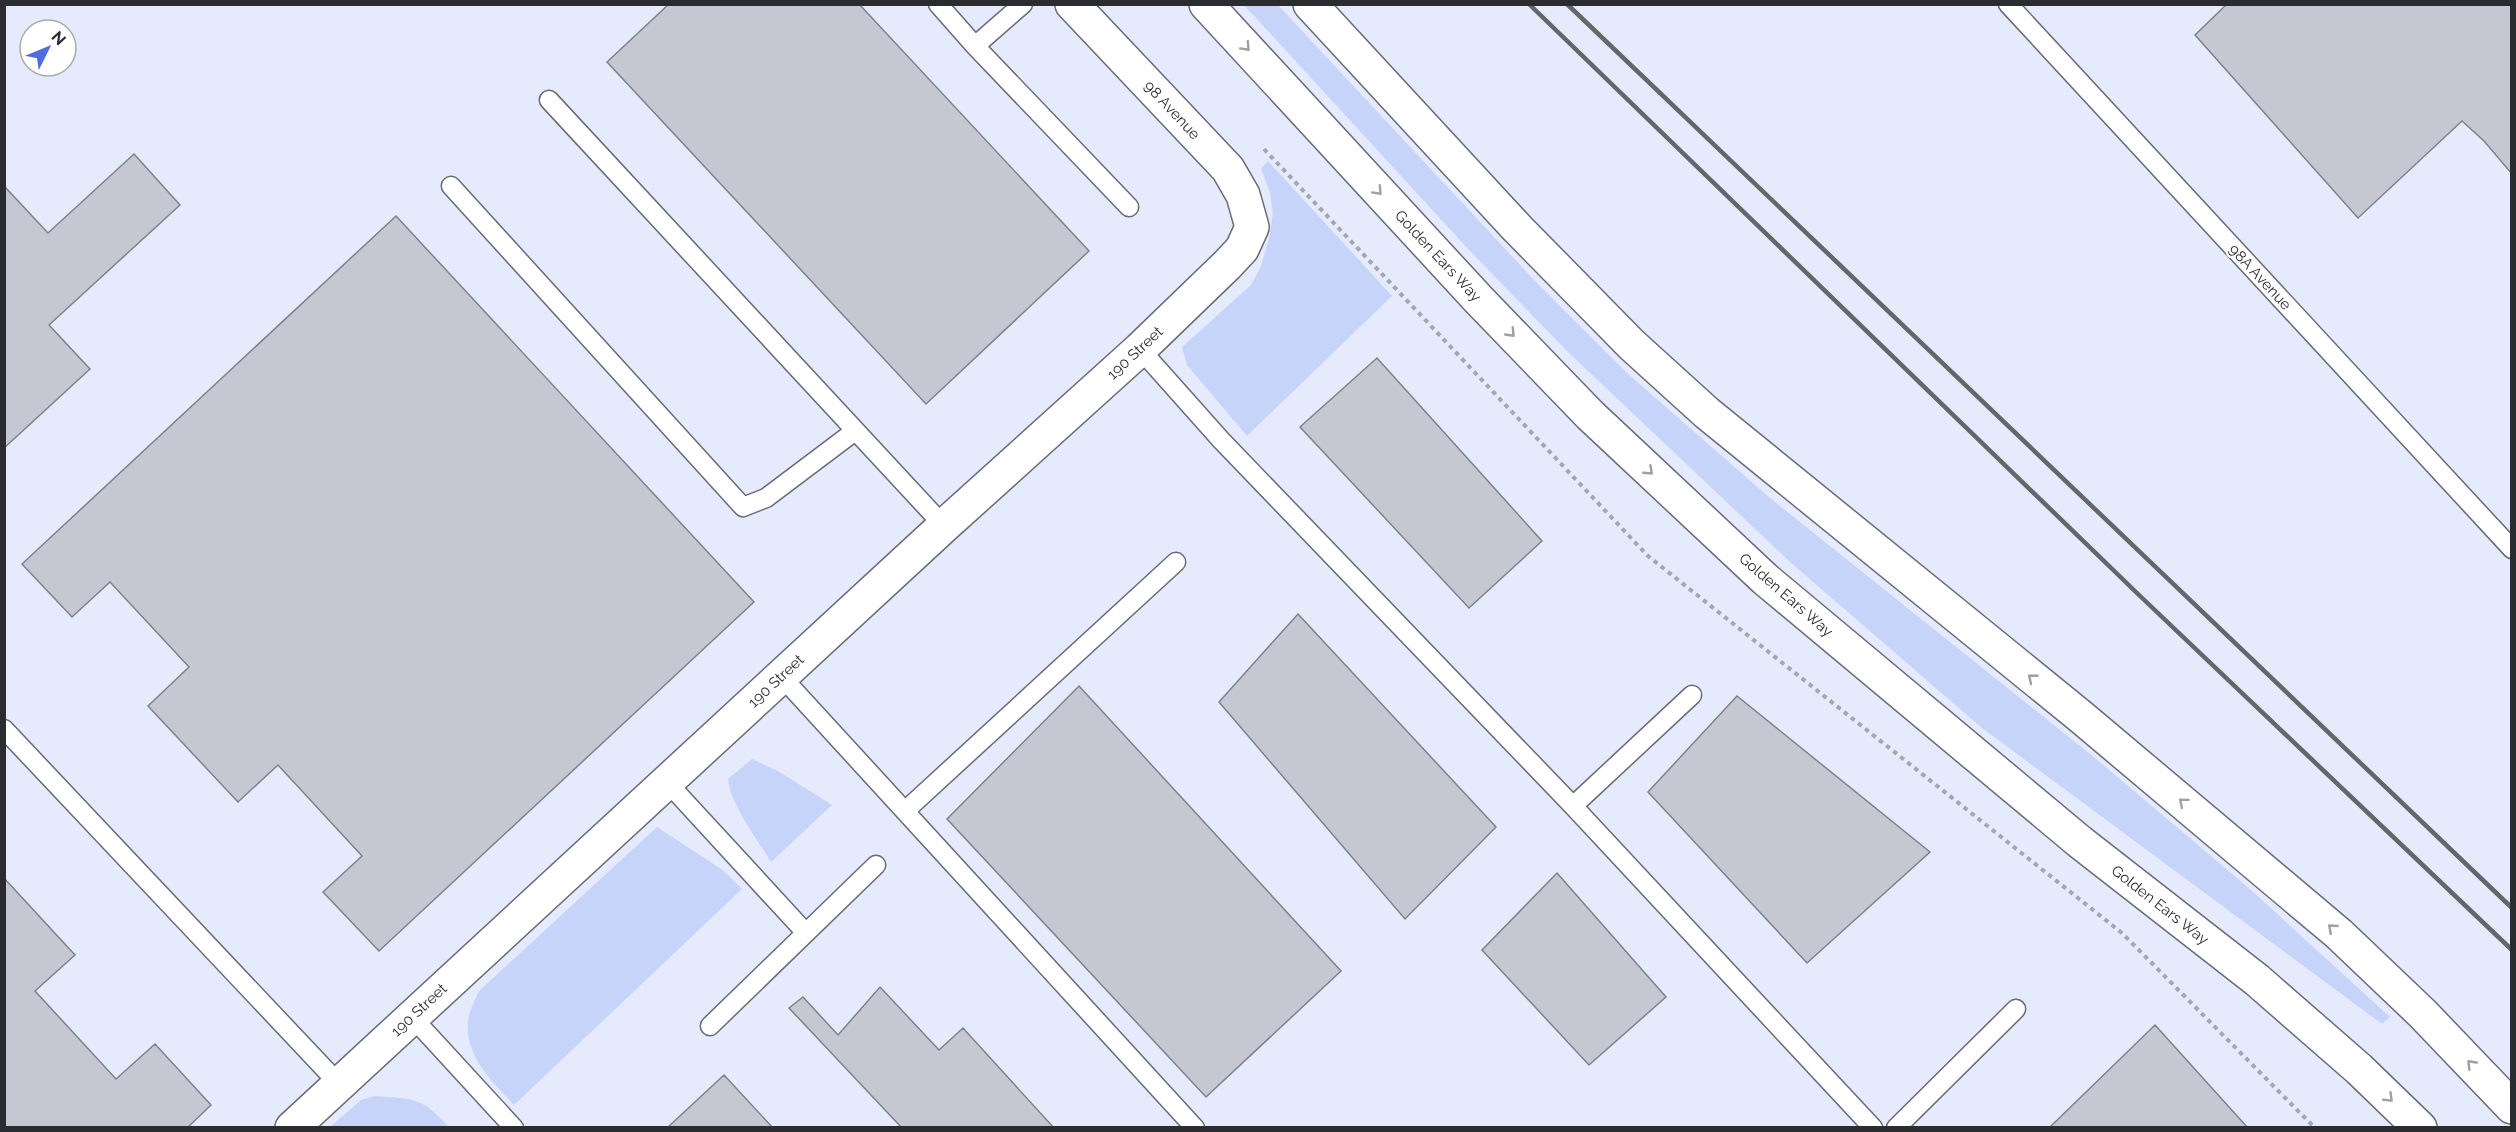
<svg xmlns="http://www.w3.org/2000/svg" width="2516" height="1132" font-family="Raleway,sans-serif">
  <rect width="100%" height="100%" fill="#f4f6fe"/>
  <path fill="#e5ebfc" fill-rule="evenodd" d="M5 5H2511V1127L5 1128ZM30 30H66V66H30Z"/>
  <path fill="#c7d4fa" d="M1244 5H1278L1535 281 1627 373 1770 498 2095 758 2250 889 2390 1017 2382 1024 1982 728 1790 562 1569 353 1470 251Z
    M1268 161 1392 296 1247 436 1187 365 1182 347 1251 285 1261 266 1269 238 1273 214 1270 192 1261 169Z
    M752 759 778 771 832 805 771 862C758 840 730 804 728 779Z
    M657 827 724 871 742 889 514 1105C491 1080 459 1051 470 1012 472 1005 476 998 479 991Z
    M375 1096C416 1099 421 1097 449 1127H330L361 1100Z"/>
  <path fill="#c5c8d2" stroke="#7f828a" stroke-width="1.5" d="M669 4H859L1089 251 926 404 607 62Z
    M2227 4H2512V174L2484 141 2462 121 2358 218 2195 35Z
    M134 154 180 205 49 325 90 369 4 448V186L48 233Z
    M396 216 754 602 379 951 323 892 362 856 278 765 238 802 148 706 189 667 110 582 72 617 22 564Z
    M1377 358 1542 541 1469 608 1300 427Z
    M1298 614 1496 827 1405 919 1219 702Z
    M1079 686 1341 971 1206 1097 947 819Z
    M1737 696 1930 852 1807 963 1648 792Z
    M1557 873 1666 997 1589 1065 1482 950Z
    M4 878 75 955 35 991 116 1079 155 1044 211 1105 187 1128H4Z
    M880 987 939 1050 963 1028 1054 1128H902L789 1008 803 997 838 1035Z
    M2155 1025 2248 1128H2049Z
    M724 1075 773 1128H667Z"/>
  <g fill="none" stroke-linecap="round" stroke-linejoin="round">
    <defs>
      <path id="lane" d="M938 4 975 46 1023 4
        M2008 4 2512 549
        M975 46 1129 207
        M549 100 944 526
        M451 186 743 507 766 498 855 431
        M1140 349 1221 440 1573 806 1873 1128
        M781 676 1195 1128
        M4 729 339 1084
        M667 782 806 933
        M1573 806 1692 695
        M905 811 1176 562
        M412 1017 514 1128
        M710 1026 876 865
        M1896 1128 2016 1009"/>
      <path id="street" d="M292 1128 944 526 1140 349 1227 265 1242 249 1252 227 1243 195 1228 169 1072 4"/>
      <path id="primary" d="M1206 4 1479 300 1590 415 1765 579 2080 842 2257 980 2359 1069 2420 1128
        M1310 4 1517 228 1632 345 1707 413 2080 716 2339 934 2423 1014 2512 1107"/>
    </defs>
    <use href="#lane" stroke="#686b74" stroke-width="21"/>
    <use href="#street" stroke="#686b74" stroke-width="36"/>
    <use href="#primary" stroke="#686b74" stroke-width="36"/>
    <path stroke="#a5a7ad" stroke-width="4" stroke-dasharray="4.5 4.5" stroke-linecap="butt" d="M1264 149 1648 556 2122 933 2315 1128"/>
    <use href="#lane" stroke="#fff" stroke-width="18"/>
    <use href="#street" stroke="#fff" stroke-width="33"/>
    <use href="#primary" stroke="#fff" stroke-width="33"/>
    <path stroke="#65666b" stroke-width="4.5" d="M1529 4 2139 595 2512 950
      M1567 4 2512 908"/>
  </g>
  <defs><path id="oneway-chevron" d="M-2-3.5L2.5 0L-2 3.5" fill="none" stroke-width="1.6" stroke-linecap="round" stroke-linejoin="round" transform="scale(1.5)"/></defs>
  <g stroke="#a0a0a2">
    <use href="#oneway-chevron" transform="translate(1246 47) rotate(47)"/>
    <use href="#oneway-chevron" transform="translate(1378 191) rotate(47)"/>
    <use href="#oneway-chevron" transform="translate(1511 333) rotate(46)"/>
    <use href="#oneway-chevron" transform="translate(1649 471) rotate(43)"/>
    <use href="#oneway-chevron" transform="translate(2032 678) rotate(-141)"/>
    <use href="#oneway-chevron" transform="translate(2183 802) rotate(-140)"/>
    <use href="#oneway-chevron" transform="translate(2332 928) rotate(-139)"/>
    <use href="#oneway-chevron" transform="translate(2471 1064) rotate(-134)"/>
    <use href="#oneway-chevron" transform="translate(2389 1098) rotate(44)"/>
  </g>
  <g text-anchor="middle" stroke-width="4.5" stroke-linejoin="round" paint-order="stroke">
    <g font-size="15" fill="#2b2c30" stroke="#fff">
      <text transform="translate(1172 110) rotate(47)" y="5">98 Avenue</text>
      <text transform="translate(1438 256) rotate(47)" y="5">Golden Ears Way</text>
      <text transform="translate(2260 277) rotate(47)" y="5">98A Avenue</text>
      <text transform="translate(1135 353) rotate(-43)" y="5">190 Street</text>
      <text transform="translate(1786 595) rotate(41)" y="5">Golden Ears Way</text>
      <text transform="translate(776 681) rotate(-43)" y="5">190 Street</text>
      <text transform="translate(2160 905) rotate(38)" y="5">Golden Ears Way</text>
      <text transform="translate(419 1010) rotate(-43)" y="5">190 Street</text>
    </g>
  </g>
  <rect width="2516" height="1132" fill="none" stroke="#2b2c30" stroke-width="12"/>
  <g transform="translate(48 48) rotate(47)"><circle r="28" fill="#ffffff" stroke="#aaabac" stroke-width="1.5"/>
  <path d="M0-4.5L10 22L0 15L-10 22Z" fill="#516ce1"/>
  <text y="-9" font-size="16" font-weight="bold" text-anchor="middle" fill="#2b2c30">N</text>
  </g>
</svg>
